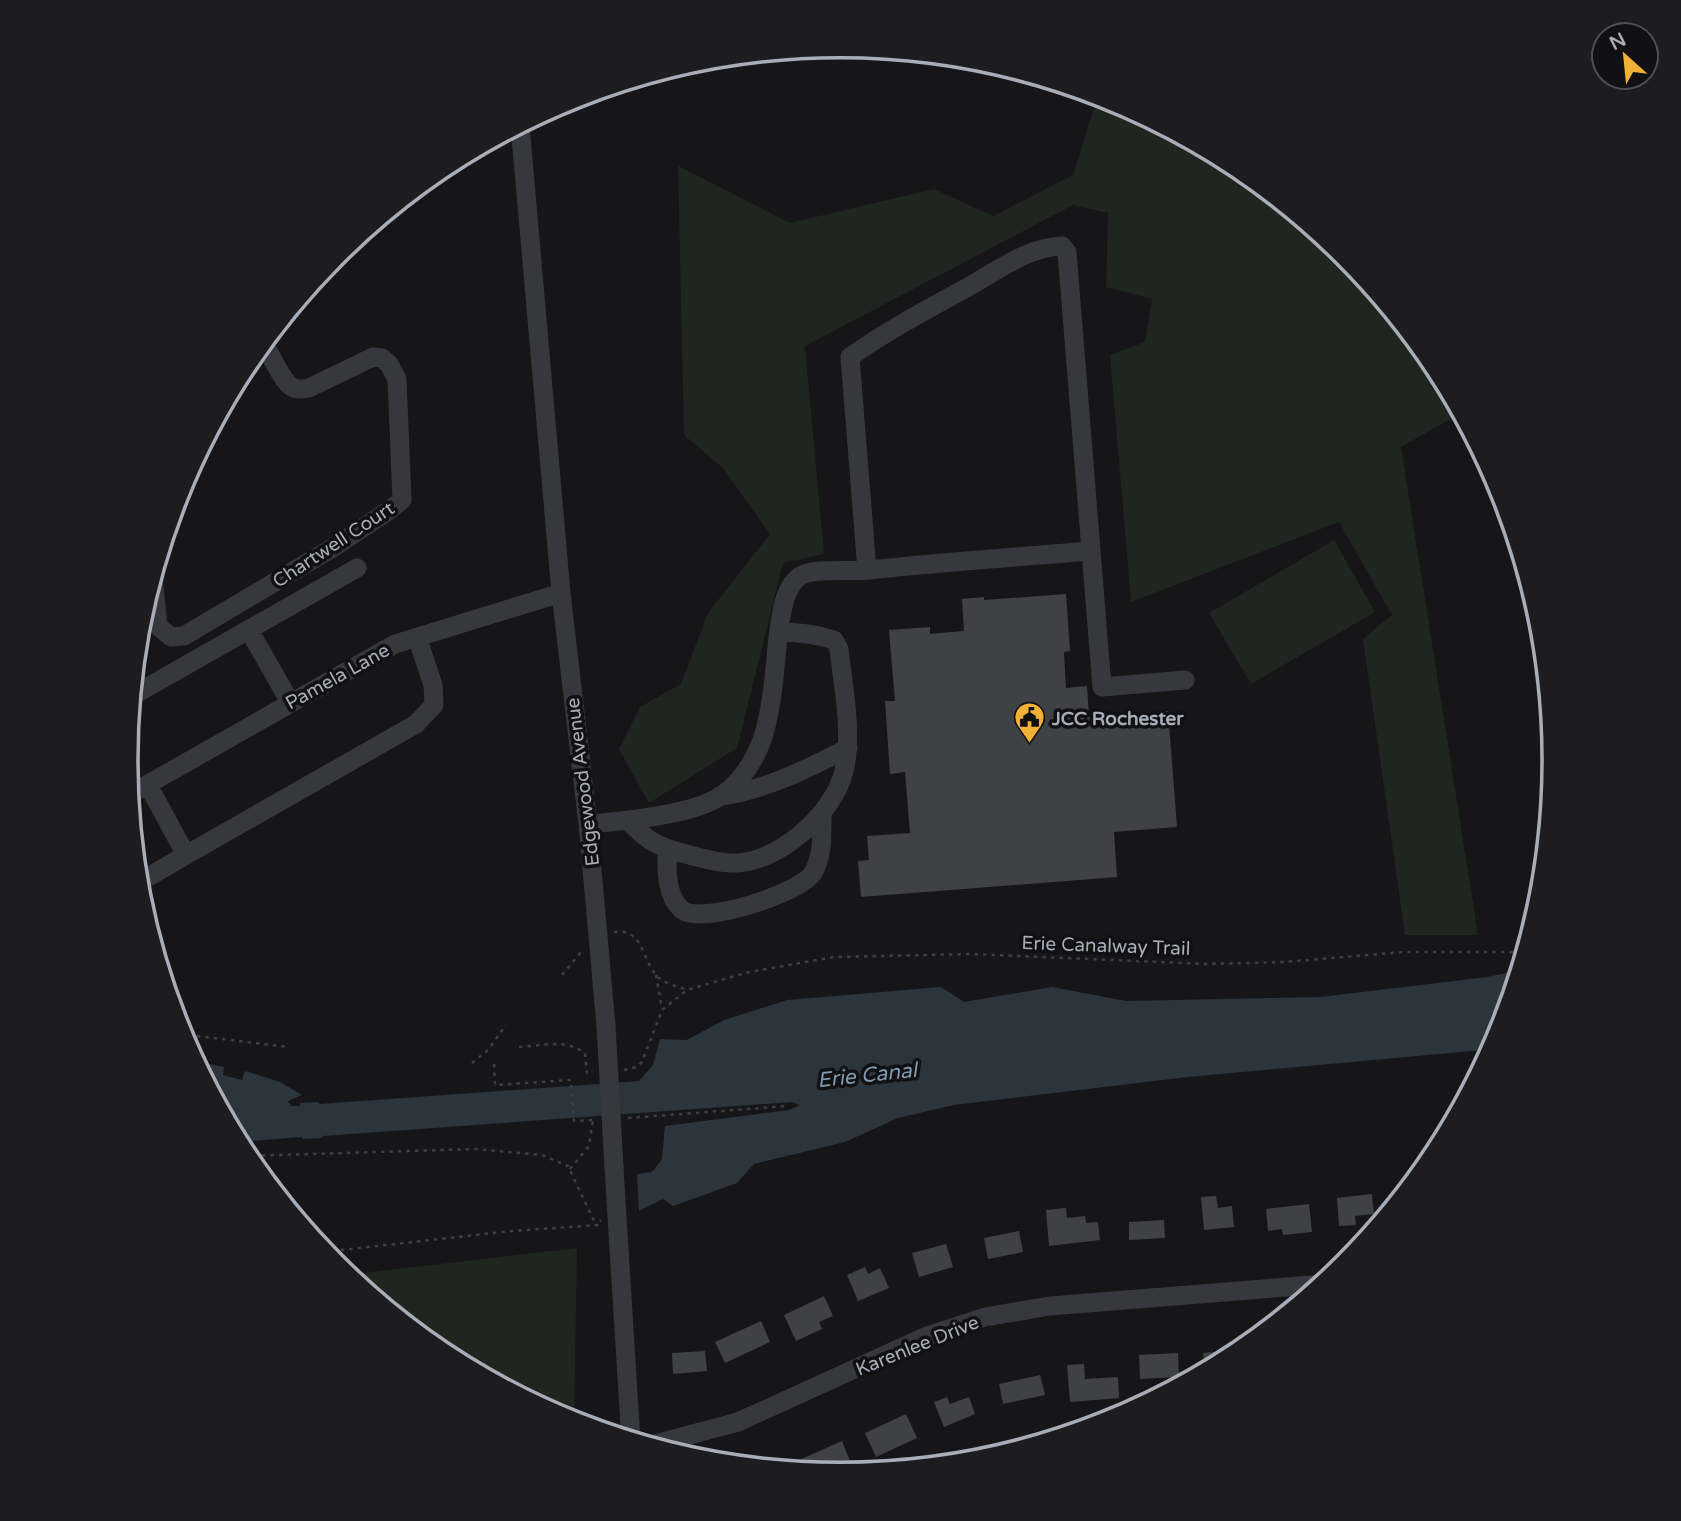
<svg xmlns="http://www.w3.org/2000/svg" width="1681" height="1521" font-family="'Varela Round',sans-serif">
  <rect width="100%" height="100%" fill="#161618"/>
  <path fill="#1e261f" d="M1098 95 1114 100 1238 166 1346 255 1435 364 1461 413 1401 447 1478 935H1405L1363 639 1392 615 1339 522 1131 602 1110 355 1145 342 1152 299 1106 287 1108 213 1073 205 805 346 824 554 783 563 737 748 649 803 619 749 640 707 681 684 708 613 770 534 723 468 684 435 678 166 790 223 934 189 993 216 1073 175Z
    M1334 540 1375 612 1251 684 1209 613Z
    M577 1248 574 1423 443 1355 346 1275Z"/>
  <path fill="#2c353c" d="M1521 970 1501 1034 1493 1049 1188 1077 954 1105 898 1118 845 1142 754 1164 737 1183 673 1206 663 1199 639 1211 637 1174 652 1172 662 1159 665 1126 789 1110 800 1105 792 1102 323 1136 321 1138 303 1139 302 1137 238 1142 195 1061 224 1067 223 1075 242 1080 245 1071 280 1082 302 1095 288 1101 291 1106H300V1103L318 1102 320 1104 639 1081 653 1065 660 1039 687 1040 724 1020 787 1000 941 987 964 1002 1052 987 1126 1001 1321 997 1487 977Z"/>
  <path fill="#404145" d="M1066 594 1070 651 1064 652 1066 688 1087 686 1089 717 1168 711 1177 827 1114 832 1117 877 861 897 858 861 869 860 867 836 910 833 905 772 890 774 885 701H895L889 630 930 627V634L964 631 962 599 984 597V600Z
    M1372 1194 1374 1214 1355 1216 1356 1225 1339 1226 1337 1198Z
    M1216 1196 1218 1208 1232 1206 1234 1227 1204 1230 1201 1197Z
    M1309 1204 1312 1232 1283 1235 1282 1229 1268 1231 1266 1209Z
    M1066 1208 1067 1218 1085 1216 1086 1223 1098 1222 1100 1240 1049 1246 1046 1210Z
    M1164 1220 1165 1238 1129 1240V1222Z
    M1019 1231 1023 1252 988 1259 984 1238Z
    M946 1244 953 1267 919 1277 912 1253Z
    M865 1267 868 1274 880 1268 889 1288 858 1301 847 1275Z
    M824 1296 833 1316 819 1322 822 1329 796 1341 784 1315Z
    M761 1321 770 1342 725 1363 715 1342Z
    M1245 1349 1237 1355 1205 1373 1203 1353Z
    M705 1351 707 1371 673 1374 672 1353Z
    M1178 1353 1179 1377 1140 1379 1139 1355Z
    M1084 1364 1085 1379 1118 1377 1119 1398 1070 1402 1067 1365Z
    M1040 1375 1045 1395 1003 1404 999 1384Z
    M947 1397 950 1404 969 1397 975 1414 944 1427 934 1402Z
    M906 1414 917 1438 876 1457 865 1433Z
    M842 1441 850 1461 837 1466 841 1475 801 1472 797 1461Z"/>
  <g fill="none" stroke-linecap="round" stroke-linejoin="round">
    <path stroke="#3d3f44" stroke-width="2.5" stroke-dasharray="3.5 5" stroke-linecap="butt" d="M614 932C644 928 641 959 657 976 665 984 677 986 687 990
      M562 975 581 952
      M656 975 662 1009
      M180 1034 288 1047
      M519 1047C539 1046 570 1038 585 1054L587 1073 593 1072
      M472 1063 488 1050 506 1025
      M494 1064 495 1085 571 1080 574 1121 594 1120
      M624 1070 637 1067 642 1062 662 1010 687 990 749 972 834 957 971 954 1206 964 1284 962 1404 952H1526
      M628 1118 787 1106
      M245 1156 475 1149 542 1155 568 1166 593 1219 601 1221
      M570 1169 589 1146 593 1120
      M324 1252 511 1231 599 1225"/>
    <path stroke="#37383d" stroke-width="19" d="M520 125 561 593 588 824 606 1026
      M867 570 850 357C888 330 928 309 968 287 997 271 1028 247 1062 246L1067 252 1102 687 1185 680
      M153 577 158 626 171 637 184 636 334 547 391 509 402 500 397 379 389 364 382 358 373 357 309 388C303 389 296 390 292 387 282 381 270 353 263 342
      M249 630 290 702
      M132 696 357 568
      M148 785 186 855 416 724 434 705 433 685 417 637
      M129 795 395 644 561 593
      M721 796C768 789 807 769 848 748
      M629 822C637 829 644 837 653 842 669 851 713 862 730 863 776 866 834 814 844 771 853 735 843 686 839 649L834 640C815 634 799 632 779 632
      M588 824C622 821 695 815 722 795 741 782 754 761 762 740 773 709 775 662 779 629 782 612 784 587 800 576 814 567 851 572 869 570 943 562 1017 557 1091 551
      M667 848C667 869 665 895 682 910 701 925 799 894 813 873 823 856 822 834 822 815
      M138 883 186 855
      M614 1168 631 1441
      M648 1446 738 1422 927 1336 985 1317 1050 1306 1324 1284"/>
    <path stroke="#37383d" stroke-width="19" d="M606 1026 614 1168"/>
  </g>
  <defs>
    <symbol id="civic-pin" viewBox="-11 -11 22 30"><path d="M0 17L-7.5 6A9.5 9.5 0 1 1 7.5 6Z" fill="#f2b134" stroke="#111113"/><path d="M-.6-6.5H3V-4.5H.6V-3L4-1V1h2V6H-6V1h2V-1L-.6-3ZM-1.2 2.5V6h2.4V2.5Z" fill="#111"/></symbol>
  </defs>
  <g fill-rule="evenodd">
    <use href="#civic-pin" x="1012" y="700" width="35" height="47"/>
  </g>
  <g text-anchor="middle" stroke-width="7" stroke-linejoin="round" paint-order="stroke">
    <g font-size="19" fill="#a8adb8" stroke="#111113">
      <text transform="translate(333 544) rotate(-33)" y="7">Chartwell Court</text>
      <text transform="translate(337 676) rotate(-29)" y="7">Pamela Lane</text>
      <text transform="translate(582 782) rotate(-97)" y="7">Edgewood Avenue</text>
      <text transform="translate(1106 945) rotate(2)" y="7">Erie Canalway Trail</text>
      <text transform="translate(917 1345) rotate(-22)" y="7">Karenlee Drive</text>
    </g>
    <g font-size="19" font-weight="bold" fill="#a8adb8" stroke="#111113" text-anchor="start">
      <text x="1052" y="725">JCC Rochester</text>
    </g>
    <g font-size="21" font-style="italic" fill="#7f9bb3" stroke="#111113">
      <text transform="translate(867 1075) rotate(-6)" y="7">Erie Canal</text>
    </g>
  </g>
  <path d="M0 0H1681V1521H0ZM138 760a702 702 0 1 1 1404 0a702 702 0 1 1-1404 0Z" fill="#1d1d20" fill-rule="evenodd"/>
  <path fill="none" stroke="#a8adb8" stroke-width="3.5" d="M138 760a702 702 0 1 1 1404 0a702 702 0 1 1-1404 0Z"/>
  <g transform="translate(1625 56) rotate(333)"><circle r="33" fill="#111113" stroke="#4d4f55" stroke-width="2"/>
  <path d="M0-5L12 26L0 18L-12 26Z" fill="#f2b134"/>
  <text y="-10" font-size="19" font-weight="bold" text-anchor="middle" fill="#a8adb8">N</text>
  </g>
</svg>
